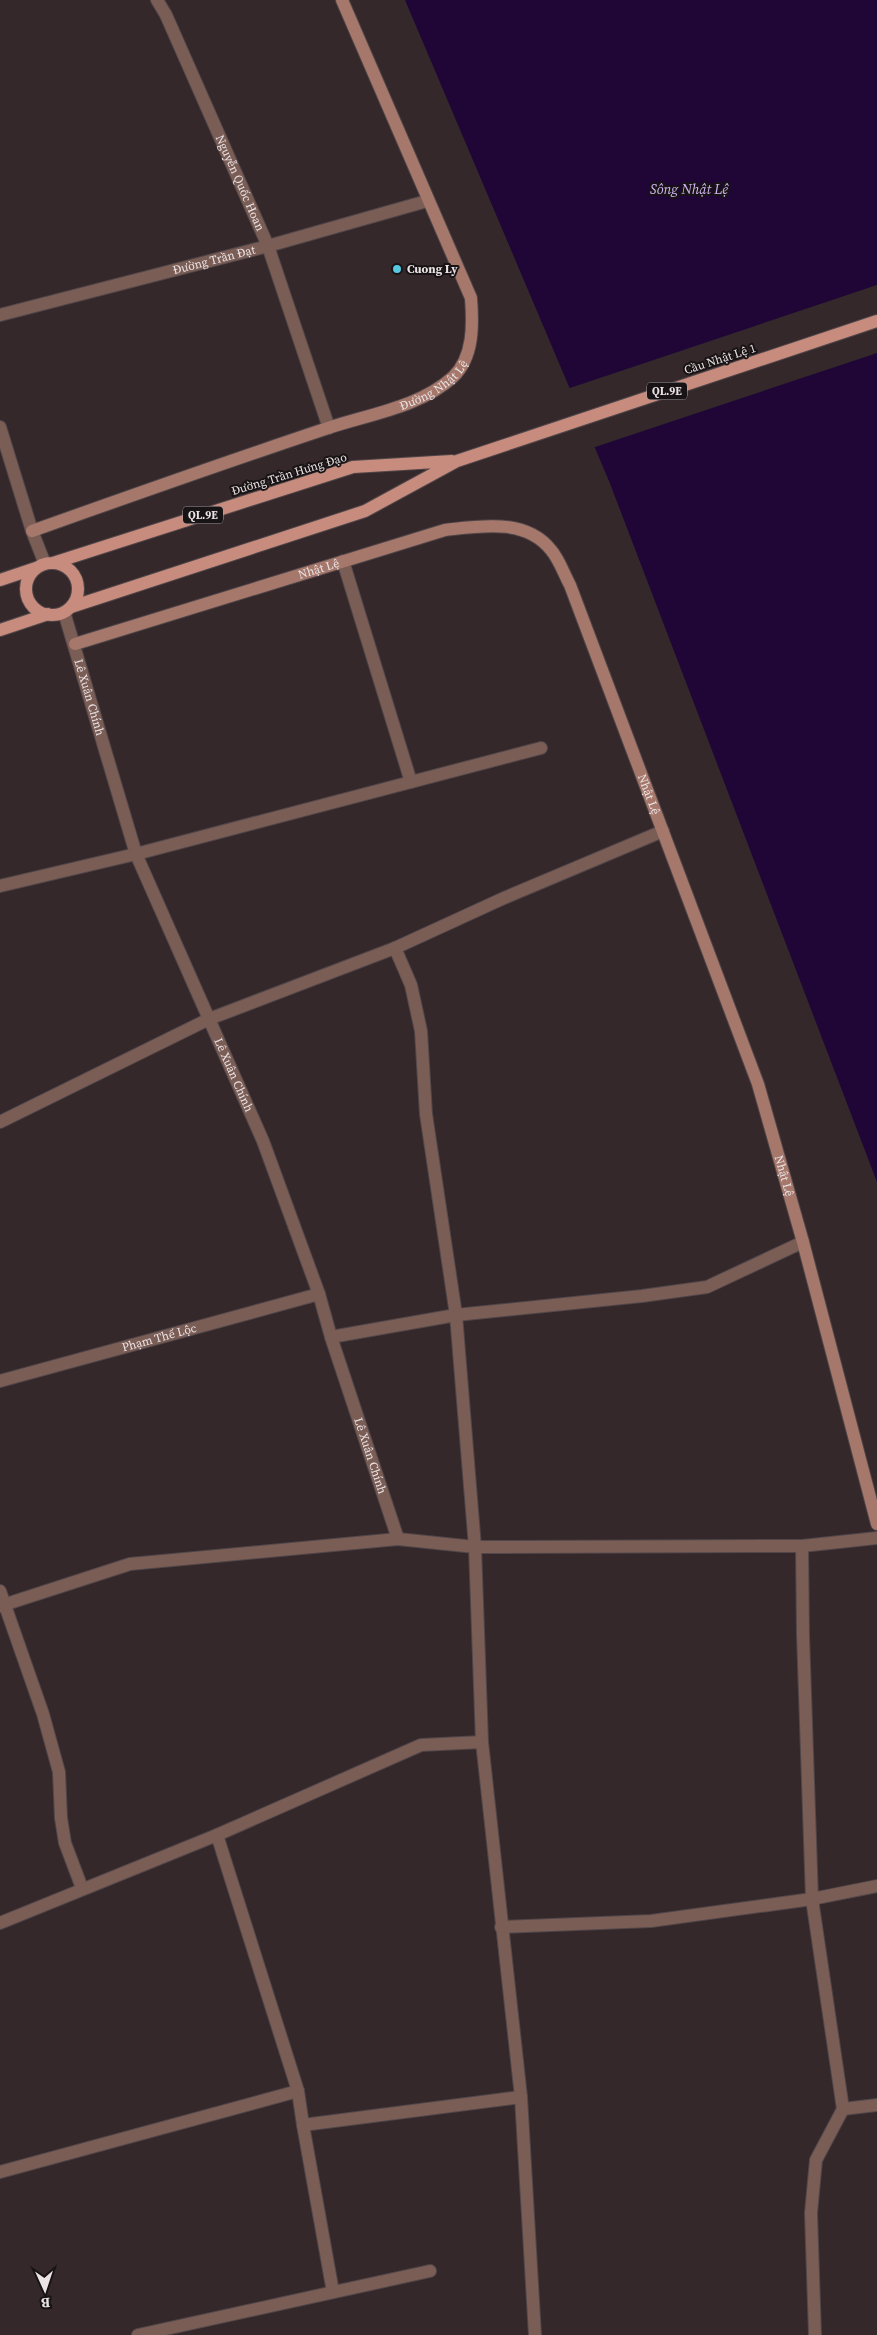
<svg xmlns="http://www.w3.org/2000/svg" width="877" height="2335" font-family="'Source Serif 4',serif">
  <rect width="100%" height="100%" fill="#34282b"/>
  <path fill="#200636" d="M405 0H877V1182L609 481Z"/>
  <path fill="#34282b" d="M877 285V353L592 448 567 389Z"/>
  <g fill="none" stroke-linecap="round" stroke-linejoin="round">
    <defs>
      <g id="lane">
        <path id="s1" d="M157 0 166 15 268 246 329 428"/>
        <path d="M303 2125 333 2292"/>
      </g>
      <g id="street">
        <path id="s2" d="M0 315 268 246 427 201"/>
        <path d="M0 427 32 531 45 564"/>
        <path d="M343 561 411 782"/>
        <path id="s3" d="M64 612 136 854 263 1141 319 1294 331 1337 398 1539"/>
        <path d="M0 886 136 854 541 748"/>
        <path d="M395 948 411 985 421 1031 426 1114 456 1315 475 1547 482 1742 521 2097 535 2335"/>
        <path d="M0 1122 209 1019 395 948 504 898 663 831"/>
        <path d="M331 1337 456 1315 642 1296 707 1287 803 1242"/>
        <path id="s4" d="M0 1381 319 1294"/>
        <path d="M802 1546 803 1635 812 1899 843 2109 816 2160 811 2213 815 2335"/>
        <path d="M0 1591 43 1714 59 1772 61 1818 65 1843 82 1888"/>
        <path d="M0 1606 130 1564 398 1539 475 1547 802 1546 877 1538"/>
        <path d="M217 1835 298 2091 303 2125 521 2097"/>
        <path d="M0 1923 217 1835 421 1745 482 1742"/>
        <path d="M501 1927 651 1921 812 1899 877 1886"/>
        <path d="M843 2109 877 2105"/>
        <path d="M0 2172 298 2091"/>
        <path d="M138 2335 430 2271"/>
      </g>
      <g id="secondary">
        <path id="s5" d="M32 531C130 496 229 461 328 428 370 414 420 407 453 377 474 357 473 324 471 298L342 0"/>
        <path id="s6" d="M75 644 445 530C481 526 526 518 551 550 559 559 564 574 570 585L758 1084 803 1242 877 1524"/>
      </g>
      <path id="primary" d="M53 563 353 467 452 461
        M26 589a26 26 0 1 1 52 0a26 26 0 1 1-52 0Z
        M0 580 36 568
        M71 607 365 511 457 461 877 321
        M0 630 48 614"/>
    </defs>
    <use href="#lane" stroke="#514649" stroke-width="14"/>
    <use href="#street" stroke="#514649" stroke-width="14"/>
    <use href="#secondary" stroke="#514649" stroke-width="14"/>
    <use href="#primary" stroke="#514649" stroke-width="14"/>
    <use href="#lane" stroke="#7a5d55" stroke-width="12"/>
    <use href="#street" stroke="#7a5d55" stroke-width="12"/>
    <use href="#secondary" stroke="#a5786b" stroke-width="12"/>
    <use href="#primary" stroke="#c78c7d" stroke-width="12"/>
  </g>
  <circle fill="#56c9e0" stroke="#181314" stroke-width="2" cx="397" cy="269" r="5"/>
  <g text-anchor="middle" stroke-width="4" stroke-linejoin="round" paint-order="stroke">
    <g fill="#181314" stroke="#aca5a6" stroke-width="1">
      <rect x="647" y="382.5" width="40" height="17" rx="4"/>
      <rect x="183" y="506.5" width="40" height="17" rx="4"/>
    </g>
    <g font-size="11" font-weight="bold" fill="#ebe3e5">
      <text x="667" y="395">QL.9E</text>
      <text x="203" y="519">QL.9E</text>
    </g>
    <g font-size="12" fill="#ebe3e5" stroke="#181314">
      <text dy="4" stroke="none"><textPath href="#s1" startOffset="201">Nguyễn Quốc Hoan</textPath></text>
      <text dy="4" stroke="none"><textPath href="#s2" startOffset="221">Đường Trần Đạt</textPath></text>
      <text transform="translate(720 359) rotate(-18)" y="4">Cầu Nhật Lệ 1</text>
      <text dy="4" stroke="none"><textPath href="#s5" startOffset="429">Đường Nhật Lệ</textPath></text>
      <text transform="translate(289 474) rotate(-17)" y="4">Đường Trần Hưng Đạo</text>
      <text dy="4" stroke="none"><textPath href="#s6" startOffset="255">Nhật Lệ</textPath></text>
      <text dy="4" stroke="none"><textPath href="#s3" startOffset="89">Lê Xuân Chính</textPath></text>
      <text dy="4" stroke="none"><textPath href="#s6" startOffset="764">Nhật Lệ</textPath></text>
      <text dy="4" stroke="none"><textPath href="#s3" startOffset="494">Lê Xuân Chính</textPath></text>
      <text dy="4" stroke="none"><textPath href="#s6" startOffset="1169">Nhật Lệ</textPath></text>
      <text dy="4" stroke="none"><textPath href="#s4" startOffset="165">Phạm Thế Lộc</textPath></text>
      <text dy="4" stroke="none"><textPath href="#s3" startOffset="899">Lê Xuân Chính</textPath></text>
    </g>
    <g font-size="12" font-weight="bold" fill="#ebe3e5" stroke="#181314" text-anchor="start">
      <text x="407" y="273">Cuong Ly</text>
    </g>
    <g font-size="14" font-style="italic" fill="#d2b5f7" stroke="#181314">
      <text x="689" y="194">Sông Nhật Lệ</text>
    </g>
  </g>
  <g transform="translate(45 2290) rotate(177)" stroke="#181314" stroke-width="4" paint-order="stroke">
  <path d="M0-4L9 19L0 12L-9 19Z" fill="#ebe3e5"/>
  <text y="-8" font-size="14" font-weight="bold" text-anchor="middle" fill="#ebe3e5">B</text>
  </g>
</svg>
